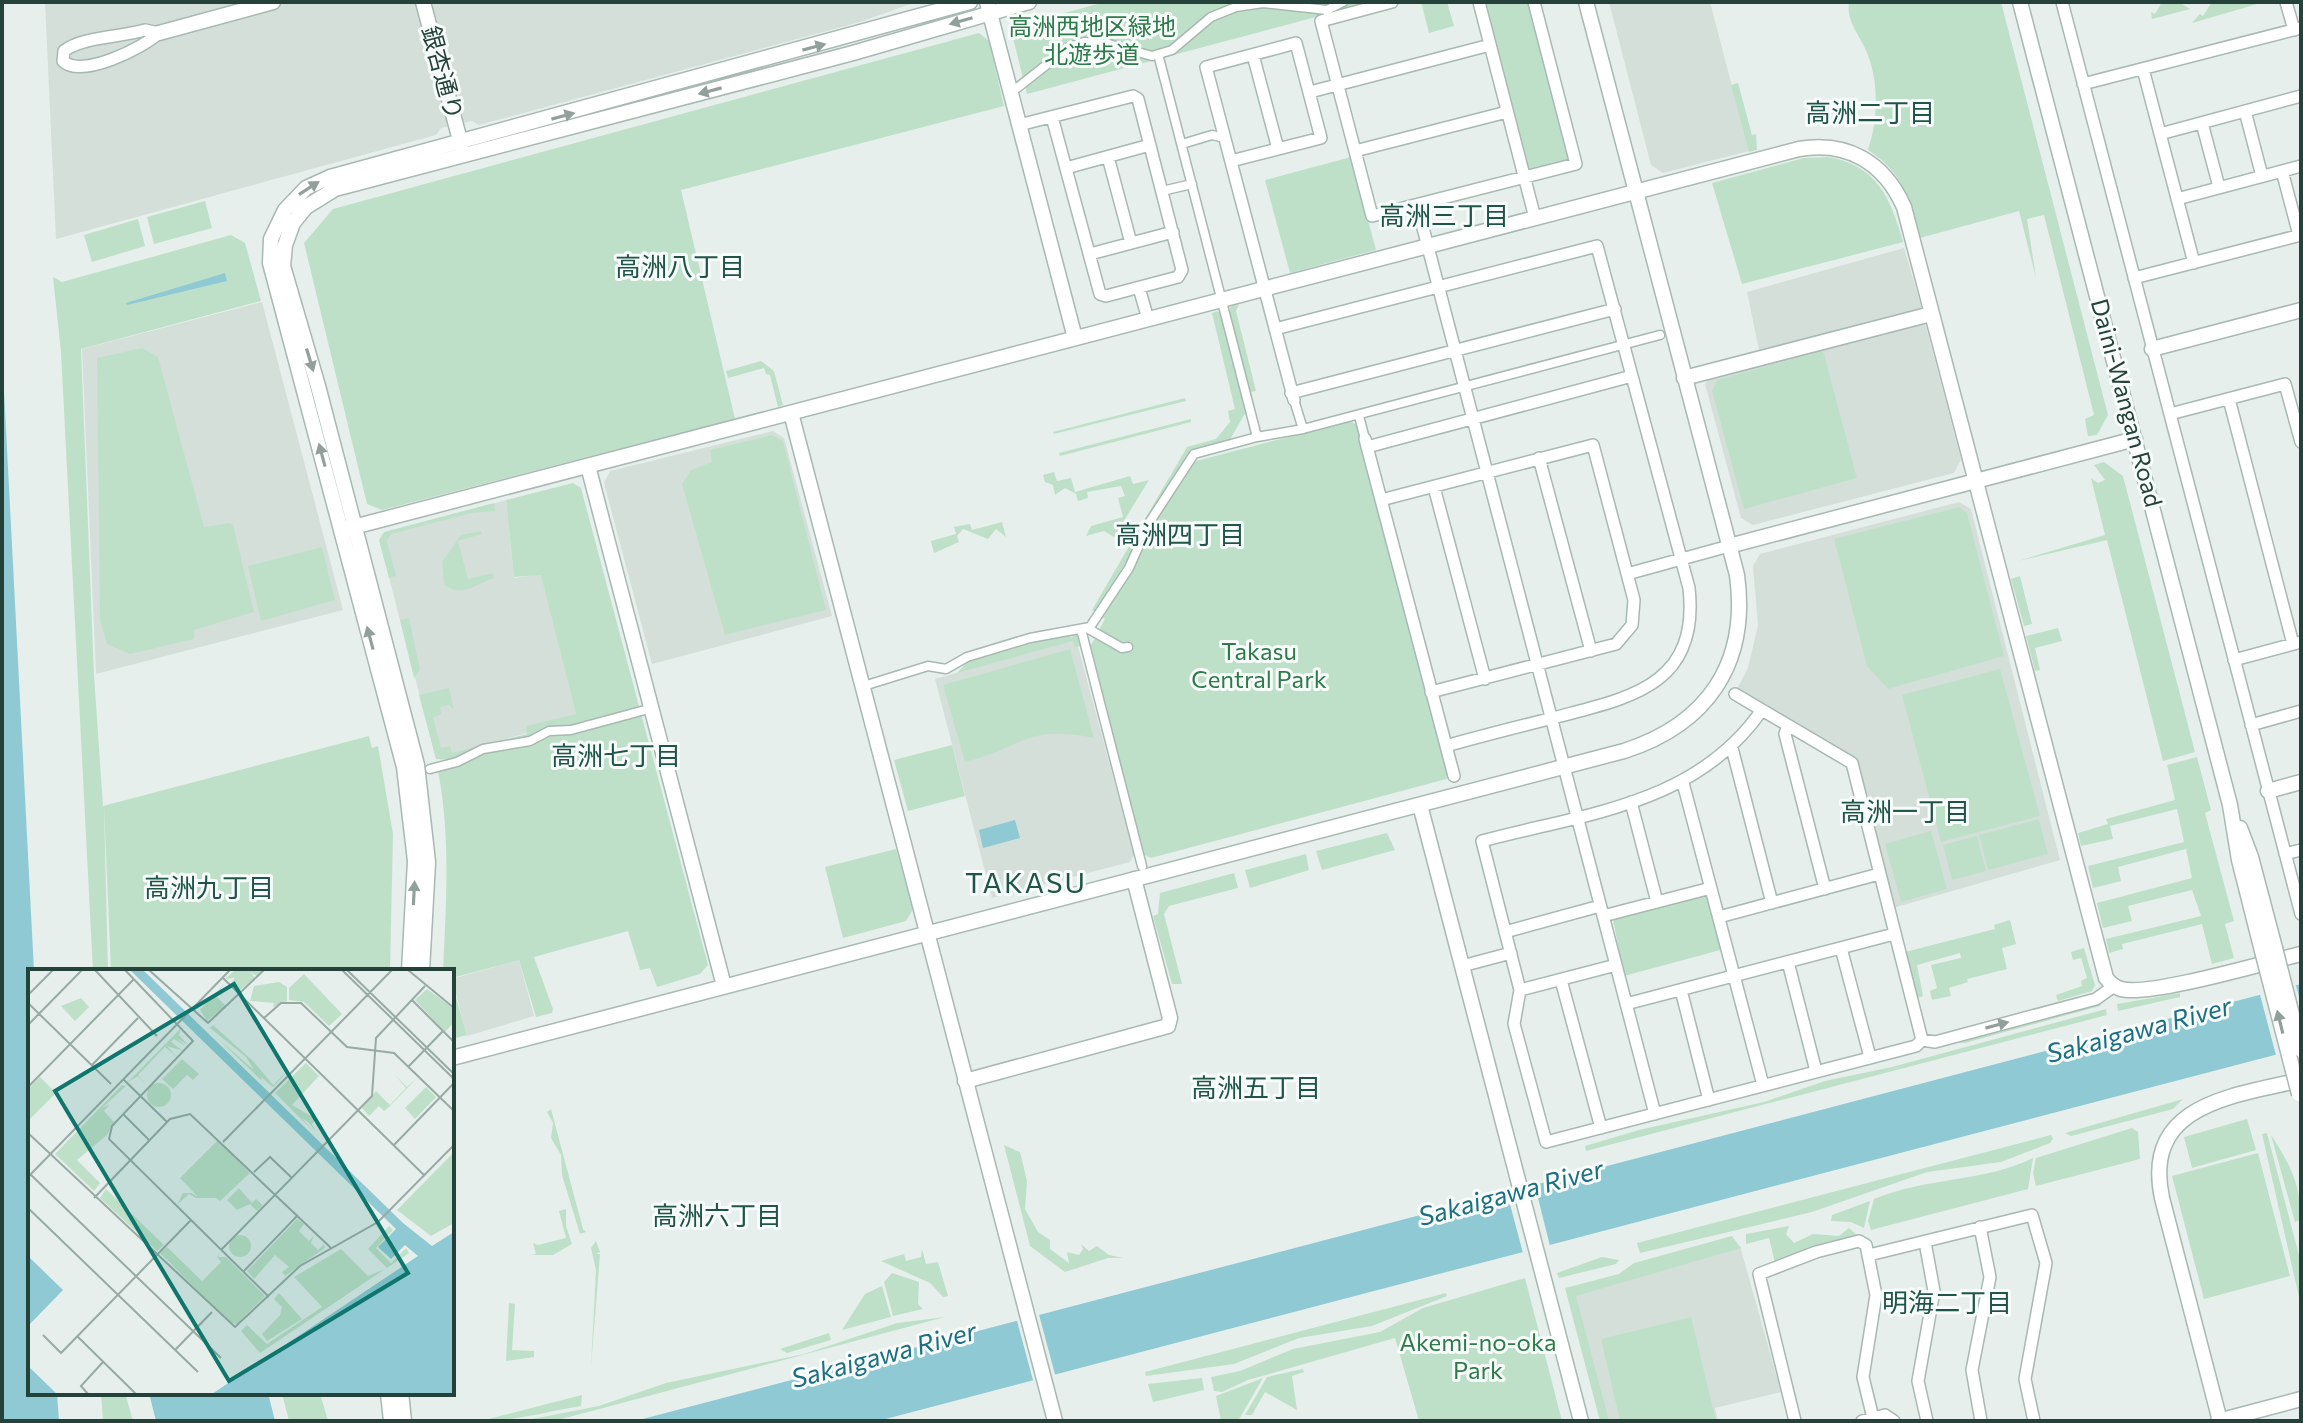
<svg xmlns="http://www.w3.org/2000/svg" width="2303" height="1423" font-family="Commissioner,'Noto Sans JP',sans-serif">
  <rect width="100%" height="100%" fill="#e6efeb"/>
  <path fill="#d4dfda" d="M45 2H916L860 22 479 125 472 121 441 128 436 135 56 239Z
    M1609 2H1710L1749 151 1663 173 1651 165Z
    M1904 248 1922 309 1759 350 1747 292Z
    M262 302 343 610 96 674 82 349Z
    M1919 323 1926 326 1961 460 1954 473 1753 525 1741 518 1705 384 1709 378Z
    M773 431 784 438 832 616 652 664 604 483 610 471Z
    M506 500 514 578 542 574 579 719 436 758 380 543 387 532Z
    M1959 502 1971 509 2060 860 1893 908 1855 760 1736 691 1748 668 1758 625 1753 566 1760 554Z
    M1076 639 1134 855 1130 862 992 898 935 679Z
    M519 960 534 1016 467 1036 452 979Z
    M1740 1246 1781 1392 1715 1408 1718 1421H1601L1566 1291Z"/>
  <path fill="#bfe0c8" d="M1105 2H1372L1027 94 1012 34 1016 26Z
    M1421 2H1447L1454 26 1429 33Z
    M1482 2H1530L1570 157 1568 161 1527 170Z
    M1849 2H2001L2108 415 2097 435 2088 436 2085 419 2094 415 2044 215 2027 219 2036 278 2019 211 1920 238C1910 200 1903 172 1868 150 1878 120 1879 85 1868 55 1861 36 1846 23 1849 2Z
    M2162 2H2179L2190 9 2152 19 2151 12 2155 14Z
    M2212 2H2264L2192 23 2200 14 2203 16Z
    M979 33 989 41 1004 106 681 190 735 419 382 510 367 504 304 243 333 209Z
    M1738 83 1752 135 1756 134 1757 150 1749 152 1731 85Z
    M1351 157 1376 250 1290 273 1265 180Z
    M1827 157C1876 164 1891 198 1903 242L1742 284 1712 183 1804 158Z
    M205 201 212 228 154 244 147 217Z
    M138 219 145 246 92 262 84 235Z
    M231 235 245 243 261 301 81 349 94 675 103 806 369 736 372 748 378 746 393 834 390 971H111L104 807 108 971H93L61 352 53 277 62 282Z
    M1239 304 1236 311 1256 391 1250 392 1229 313 1231 306Z
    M1217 311 1223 315 1247 410 1228 443 1192 453 1096 612 1092 610 1187 447 1216 439 1230 422 1228 411 1235 409 1212 313Z
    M142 348 158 357 204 527 230 523 233 525 254 612 194 630V639L130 654 107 644 100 620 97 358Z
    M1823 351 1857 478 1744 509 1712 391 1717 380Z
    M761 361 774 371 783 405 778 407 770 375 766 374 764 368 728 378 726 371Z
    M1185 398 1186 401 1054 434 1053 432Z
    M1191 419V422L1060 456 1059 453Z
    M1350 421 1357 425 1450 778 1151 858 1143 854 1090 647 1105 619 1101 616 1133 567 1156 518 1196 461Z
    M772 435 783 441 826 610 725 635 682 484 691 470 712 462 710 450Z
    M2104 462 2123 476 2195 752 2163 761 2107 540 2018 561 2105 535 2091 478 2098 483 2105 480 2094 465Z
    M1054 472 1057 481 1071 478 1075 492 1130 476 1133 484 1149 480 1114 537 1104 531 1086 536 1091 526 1123 517 1118 498 1125 496 1121 486 1087 492 1088 498 1078 501 1076 494 1065 488 1055 495 1053 485 1045 482 1043 475Z
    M573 483 581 488 708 965 700 974 657 987 650 968 640 970 628 931 534 957 553 1009 552 1013 536 1017 519 960 452 978V971H443C446 903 451 838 438 771L483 745 527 734 526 726 576 714 541 575 514 577 506 500Z
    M494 503 495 511 471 513 391 534 387 541 396 576 389 578 379 540 384 532Z
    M1959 507 1967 513 2004 656 1888 689 1867 666 1834 539Z
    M1002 522 1006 537 996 529 988 539 963 529 957 536 959 542 934 553 931 541 956 534 954 527 970 524 972 530Z
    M481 531 482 534 458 541 468 579 493 573 494 578C475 584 462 599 444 584L442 562 461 535Z
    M322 547 335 600 261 621 248 566Z
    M2020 576 2032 624 2024 626 2011 579Z
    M409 618 420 670 414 678 400 620Z
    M2058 628 2062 641 2035 648 2040 670 2035 671 2026 636Z
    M1068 634 1070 637 1077 635 1080 646 1075 647 1073 641 957 673 972 657Z
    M1070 649 1094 738C1026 724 1022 748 965 762L943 685Z
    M2000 669 2040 816 1941 842 1902 695Z
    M449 688 454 710 449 705 440 707 441 714 433 718 441 748 450 746 452 753 479 746 480 749 455 760 436 759 419 695Z
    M952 745 965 796 908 811 894 760Z
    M2197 757 2211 810 2205 813 2234 921 2225 924 2234 958 2212 964 2202 924 2122 944 2123 949 2109 953 2106 939 2201 916 2192 890 2128 906 2132 921 2103 928 2097 903 2192 878 2186 849 2118 867 2121 881 2093 888 2088 866 2184 842 2177 809 2110 826 2113 839 2081 846 2078 833 2108 824 2106 819 2175 800 2167 765Z
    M2039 819 2048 854 1988 870 1979 835Z
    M1931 831 1947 889 1901 902 1885 844Z
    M1387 833 1395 850 1322 870 1316 851Z
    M1977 836 1986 871 1952 880 1943 845Z
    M896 849 913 909 906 921 843 938 825 867Z
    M1306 854 1309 870 1250 888 1245 870Z
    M1234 873 1238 888 1169 906 1164 914 1182 984H1172L1153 916 1158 914 1160 893Z
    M1707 894 1724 949 1624 976 1613 919Z
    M2010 920 2016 944 2002 948 2007 969 1967 979 1968 982 1949 988 1951 996 1932 1000 1930 991 1937 988 1931 965 1961 958 1960 953 1917 965 1923 996 1917 998 1905 952 1995 929 1994 925Z
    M2084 948 2095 985 2092 991 2058 1001 2056 995 2082 986 2081 981 2087 978 2081 958 2073 960 2071 952Z
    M452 984 467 1035 452 1039Z
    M2180 993V997L2118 1011 2117 1004Z
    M2101 1001 2100 1006 1965 1043 1956 1042Z
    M2106 1009 2107 1015 1586 1151 1585 1146 1639 1130 1764 1102 1825 1081 1892 1067Z
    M2183 1099 2173 1109 2071 1136 2065 1133Z
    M551 1109 583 1229 586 1232 580 1234 562 1175 561 1155 551 1138 553 1123 547 1112Z
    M2247 1119 2256 1150 2192 1168 2184 1137Z
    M2132 1128 2138 1132 2140 1159 2036 1186 2033 1173 2036 1158Z
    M2267 1133 2301 1263V1306L2262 1134Z
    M2051 1135 2053 1139 2050 1143 2001 1162 1927 1172 1812 1212 1640 1253 1637 1243Z
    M2271 1135C2290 1164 2301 1185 2301 1220L2295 1222Z
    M1004 1145 1020 1152 1027 1181 1025 1209 1038 1232 1050 1240V1249L1069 1263 1067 1252 1079 1255 1083 1249 1081 1244 1089 1251 1097 1246 1109 1255 1123 1258H1108L1065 1272 1030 1246Z
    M2258 1153 2290 1276 2204 1299 2172 1176Z
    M2033 1158 2028 1189 1871 1230 1868 1221 1874 1199C1927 1177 1985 1182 2033 1158Z
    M1870 1201 1864 1228 1851 1222 1831 1221 1832 1215Z
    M566 1209V1226L572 1244 553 1255H531L536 1254 533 1243 538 1245 566 1238 559 1211Z
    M1789 1226 1786 1234 1794 1243 1813 1234 1839 1236 1849 1228 1858 1236 1775 1263 1769 1238 1746 1244V1234Z
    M1732 1236 1741 1248 1576 1296 1609 1421H1600L1565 1288 1619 1274 1634 1263Z
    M596 1241 600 1252 596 1254H600L591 1367 596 1270 591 1248Z
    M922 1249 926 1264 938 1262 948 1296 943 1297 930 1283 881 1261 904 1254 906 1261 921 1257Z
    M1602 1257 1619 1260 1616 1264 1559 1278 1557 1273Z
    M892 1273 919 1282 918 1304 923 1309 893 1316 884 1282Z
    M1525 1278 1562 1421H1419L1395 1338 1248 1380 1222 1392 1214 1391 1211 1377 1240 1371 1293 1349 1380 1332 1423 1308Z
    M882 1286 891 1317 842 1330 865 1294Z
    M1446 1293 1447 1296 1372 1326 1299 1338 1234 1364 1146 1376 1145 1372Z
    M509 1303 515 1304 512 1350 534 1351V1357L506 1361Z
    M945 1317 554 1421H522L599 1406 666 1383 804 1354 897 1323Z
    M1691 1317 1716 1421H1620L1601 1339Z
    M829 1333 831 1340 787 1353 780 1349Z
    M1303 1369 1304 1372 1292 1376 1297 1410 1265 1392 1252 1415H1245L1267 1377Z
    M1202 1378 1204 1390 1153 1402 1148 1384Z
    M1263 1378 1238 1421H1221L1216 1396Z
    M101 1393H125L133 1421H103Z
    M282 1393H320L328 1421H289Z
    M582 1395 581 1406C545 1412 514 1421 481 1421Z"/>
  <path fill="#8ec9d4" d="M225 273 227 281 127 305 126 303Z
    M2 352 34 971H30V1393H57L59 1421H2Z
    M1015 820 1020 838 983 848 979 830Z
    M2301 984V1048L878 1421H635Z
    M149 1393H268L275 1421H156Z"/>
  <path fill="#e6efeb" d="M2295 982 2301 1004V1052L2277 1059 2259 991Z
    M1534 1182 1551 1250 1524 1257 1506 1189Z
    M1038 1311 1056 1378 1034 1384 1016 1317Z"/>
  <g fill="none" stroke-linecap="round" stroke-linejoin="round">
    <defs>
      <path id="pedestrian" d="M1327 10 1343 2
        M1017 88 1069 47 1084 42 1109 44 1152 56 1172 50 1211 17 1236 7 1263 3 1327 10 1329 19
        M1182 144 1212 135 1225 138
        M1162 191 1192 184
        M1294 400 1303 429 1660 335
        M1359 416 1365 439
        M1257 437 1303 429
        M1087 628 1122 648 1128 647
        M1081 629 1142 866
        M870 684 928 666 946 669 967 657 1030 638 1090 627 1129 568 1149 523 1194 454 1257 437 1158 54
        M430 769 457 762 483 749 530 741 549 731 571 730 645 710"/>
      <path id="minor" d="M1392 2 1321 21 1372 216 1576 164 1534 2
        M1479 2 1535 218
        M2062 2 2301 914
        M2286 2 2294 30
        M145 30 159 33C143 48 81 79 63 61L64 51C81 37 122 37 145 30Z
        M1253 55 1278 149
        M2143 69 2194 263
        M2083 84 2301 28
        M1310 92 1490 45
        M2245 111 2262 176
        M2202 123 2219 187
        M1019 125 1133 96 1138 99 1182 270 1178 277 1106 296 1100 294 1052 117
        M2160 134 2301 96
        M1355 151 1507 112
        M1108 157 1131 243
        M1231 161 1321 138 1296 43 1206 67 1294 400
        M1066 168 1150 145
        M2282 171 2299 235
        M2177 199 2301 166
        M1417 205 1655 1114
        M1090 254 1173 232
        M2134 278 2301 235
        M1139 288 1148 319
        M1275 329 1597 246 1689 588C1700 687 1628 698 1553 718 1517 727 1481 736 1446 746
        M1291 393 1615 309
        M2229 399 2293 644
        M2170 414 2285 384 2301 442
        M1365 439 1454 776
        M1367 447 1632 376
        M1539 458 1591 651
        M1434 487 1485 679
        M1381 500 1593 445 1634 600 1632 625 1616 644 1431 692
        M1627 574 1729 546
        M2234 660 2301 642
        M1735 694 1852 763 1922 1040
        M1762 710C1696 805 1586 813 1482 841L1520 990 1514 1024 1546 1142 1916 1046 1922 1040 1935 1042 2096 999 2114 986
        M2251 725 2301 711
        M1788 726 1785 734 1825 889
        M1732 748 1772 903
        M1683 783 1763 1085
        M1631 802 1657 902
        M2285 854 2301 850
        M1603 916 1711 888
        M1719 917 1879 874
        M1505 932 1600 906
        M1841 948 1870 1057
        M1788 962 1816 1071
        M1462 966 1511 953
        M1561 980 1601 1128
        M1520 990 1616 965
        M1681 990 1709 1100
        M1626 1004 1894 934
        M1980 1227 1990 1277 1972 1370 1981 1421
        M1925 1242 1934 1291 1918 1381 1927 1421
        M1869 1255 2032 1215 2046 1263 2025 1379 2034 1421
        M1795 1421 1759 1274 1816 1252 1859 1241 1866 1245 1876 1295 1863 1377 1873 1418
        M1862 1421 1885 1415 1894 1421"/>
      <path id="tertiary" d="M423 2 461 144
        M987 2 1075 338
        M2020 2 2230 805 2239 860 2262 951
        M159 33 273 2
        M2152 349 2301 310
        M1684 378 1931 314
        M791 413 1055 1421
        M588 466 724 986
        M342 530 1799 149C1847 141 1884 162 1904 207L2106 978C2110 983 2114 987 2121 989 2149 997 2267 962 2301 954
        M1729 546 2135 439
        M2268 791 2301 782
        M1420 805 1581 1421
        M2240 828 2251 857 2275 948
        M409 971 415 861 404 767 270 263 271 239 285 210 306 188 330 177 970 2
        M422 971 428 862 417 765 318 386 283 266 285 245 293 223 306 207 335 189 853 53 1029 2
        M452 1058 1624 751C1708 724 1749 663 1737 575L1586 2
        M965 1081 1168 1026 1170 1018 1134 879
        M388 1393 391 1421
        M401 1393 404 1421
        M2218 1421 2301 1399
        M2220 1421 2162 1198C2142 1104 2233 1096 2301 1080"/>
    </defs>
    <use href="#pedestrian" stroke="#a8b8b2" stroke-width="11"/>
    <use href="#minor" stroke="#a8b8b2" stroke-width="14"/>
    <use href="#tertiary" stroke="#a8b8b2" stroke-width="17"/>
    <use href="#pedestrian" stroke="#fff" stroke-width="8"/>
    <use href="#minor" stroke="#fff" stroke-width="11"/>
    <use href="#tertiary" stroke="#fff" stroke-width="14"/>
    <defs>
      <path id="tertiary-bridge" d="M2275 948 2301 1050
        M2262 951 2299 1094"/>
    </defs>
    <use href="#tertiary-bridge" stroke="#a8b8b2" stroke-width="17" stroke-linecap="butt"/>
    <use href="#tertiary-bridge" stroke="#fff" stroke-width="14"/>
  </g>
  <defs><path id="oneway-solid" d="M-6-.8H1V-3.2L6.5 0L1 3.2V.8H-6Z" transform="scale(2)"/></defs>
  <g fill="#92a09c">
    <use href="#oneway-solid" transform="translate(961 21) rotate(164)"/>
    <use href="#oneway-solid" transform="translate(814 47) rotate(-15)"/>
    <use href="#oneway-solid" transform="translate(710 91) rotate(165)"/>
    <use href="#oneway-solid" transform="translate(563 116) rotate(-15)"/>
    <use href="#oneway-solid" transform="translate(309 188) rotate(-33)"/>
    <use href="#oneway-solid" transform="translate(310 360) rotate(73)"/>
    <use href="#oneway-solid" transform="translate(322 455) rotate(-105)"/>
    <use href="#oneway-solid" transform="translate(370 638) rotate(-105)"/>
    <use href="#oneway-solid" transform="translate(414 893) rotate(-87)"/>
    <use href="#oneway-solid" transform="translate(2280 1022) rotate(-104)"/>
    <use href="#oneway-solid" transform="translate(1997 1025) rotate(-15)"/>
  </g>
  <g text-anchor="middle" stroke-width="6" stroke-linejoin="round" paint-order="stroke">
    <g font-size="24" fill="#2d7a4b" stroke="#f7fbf9">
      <text x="1092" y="35">高洲西地区緑地<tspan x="1092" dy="28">北遊歩道</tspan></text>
      <text x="1259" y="660">Takasu<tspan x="1259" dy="28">Central Park</tspan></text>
      <text x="1478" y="1351">Akemi-no-oka<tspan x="1478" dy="28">Park</tspan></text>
    </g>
    <g font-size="24" fill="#24423a" stroke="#f7fbf9">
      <text transform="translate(442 73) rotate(75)" y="8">銀杏通り</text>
      <text transform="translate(2126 403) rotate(75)" y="8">Daini-Wangan Road</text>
    </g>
    <g font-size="26" fill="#1f5548" stroke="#f7fbf9">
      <text x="1870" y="122">高洲二丁目</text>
      <text x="1444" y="225">高洲三丁目</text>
      <text x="680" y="276">高洲八丁目</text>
      <text x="1180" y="544">高洲四丁目</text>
      <text x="616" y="765">高洲七丁目</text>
      <text x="1905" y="821">高洲一丁目</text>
      <text x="209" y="897">高洲九丁目</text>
      <text x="1256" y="1097">高洲五丁目</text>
      <text x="717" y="1225">高洲六丁目</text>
      <text x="1947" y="1312">明海二丁目</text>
    </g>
    <g font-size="26" font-style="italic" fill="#1c6f80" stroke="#f7fbf9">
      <text transform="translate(2139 1030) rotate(-15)" y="9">Sakaigawa River</text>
      <text transform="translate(1511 1193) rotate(-15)" y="9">Sakaigawa River</text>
      <text transform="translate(884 1355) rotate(-15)" y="9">Sakaigawa River</text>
    </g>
    <g font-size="28" letter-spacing="2" fill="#1f5548" stroke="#f7fbf9">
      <text x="1026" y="893">TAKASU</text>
    </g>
  </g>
  <g transform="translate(28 969)">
    <rect width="426" height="426" fill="#e6efeb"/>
    <path d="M207 1H232L234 2 229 7 223 4 227 9 211 22 203 14 207 9 197 10ZM276 5 314 45 301 57 276 33 261 31V19ZM251 13 259 18V32L245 38 246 34 222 32 226 17ZM197 14 188 27 198 37 179 52 172 41ZM399 20 426 40V53L417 63 387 31ZM53 29 61 38 47 52 33 37ZM185 56 226 93 245 116 263 99 245 118 233 108 234 112 189 69 226 101 218 88 182 59ZM153 59 151 66 160 76 148 69 159 78 146 70 143 73 155 82 139 77 149 88 137 78 110 106 119 116 110 107 100 113ZM154 90 171 105 165 111 159 106 145 120 134 110ZM278 94 291 107 264 136 288 150 284 155 288 163 281 154 273 148 287 164 247 124ZM367 106 379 118 389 109 362 137 356 142 351 137 341 147 334 139 348 122 362 136 378 119ZM12 108 28 124 0 152V120ZM119 126a12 12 0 1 1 24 0a12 12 0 1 1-24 0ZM94 116 98 117 74 139 82 135 76 142 86 153 79 166 49 191 72 214 66 222 27 185ZM398 118 408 128 387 150 377 139ZM190 171 222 204 192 232 188 229H168L161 225 149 236 155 224H164L170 228 152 209ZM426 183V254L403 267 369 241ZM211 219 224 234 228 230 235 236 229 242 222 235 209 241 199 231ZM78 220 136 276 129 282 72 229ZM269 250 276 255 271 262 281 272 286 266 283 274 290 281 296 275 297 279 257 307 254 303 261 298 247 286 226 310 219 302ZM361 257 365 261 348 279 363 294 378 279 381 284 359 299 340 280ZM201 277a11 11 0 1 1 22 0a11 11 0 1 1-22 0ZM139 278 174 312 193 293 189 288 193 283 190 288H198L237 327 209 355 202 354 132 284ZM313 280 340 307 357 300 232 384 213 362 219 356 239 375 294 338 266 308ZM251 324 274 350 239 372 234 365 252 346 254 338 246 330Z" fill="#bfe0c8"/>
    <path d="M102 1H115L375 254 404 277 426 263V425H184L390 287 377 276 363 290 350 278 368 260ZM2 289 35 321 0 357V290ZM0 397 29 425H0Z" fill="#8ec9d4"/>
    <path fill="none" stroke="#98aaa4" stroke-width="2" d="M67 1 129 67M97 1 165 72 84 157 81 170 241 328M121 1 180 54 236 1M314 1 426 110M319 1 426 105M380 1 426 39M195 9 397 207M0 26 25 1M384 31 426 73M0 34 83 115M236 49 253 34H273L319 78 366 84 426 142M0 56 54 1M64 96 110 49M380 98 415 62M95 110 139 153M0 118 106 10M95 145 122 172M0 164 207 358 272 297 350 253 426 176M195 173 364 1M365 177 426 114M226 203 242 188 264 209M2 205 193 389M0 208 202 1M66 229 142 150 162 145 303 279M0 239 170 403M193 281 344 127 348 69 397 17M215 303 270 246M15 366 33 384 163 251M49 367 108 425M147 381 184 343M60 425 53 417 75 393"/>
    <path fill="#0f766e" fill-opacity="0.15" stroke="#0f766e" stroke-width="4" d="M206 15 380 304 201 412 27 122Z"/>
    <rect width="426" height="426" fill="none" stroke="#24423a" stroke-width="4"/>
  </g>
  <rect width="2303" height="1423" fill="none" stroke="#24423a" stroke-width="8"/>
</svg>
